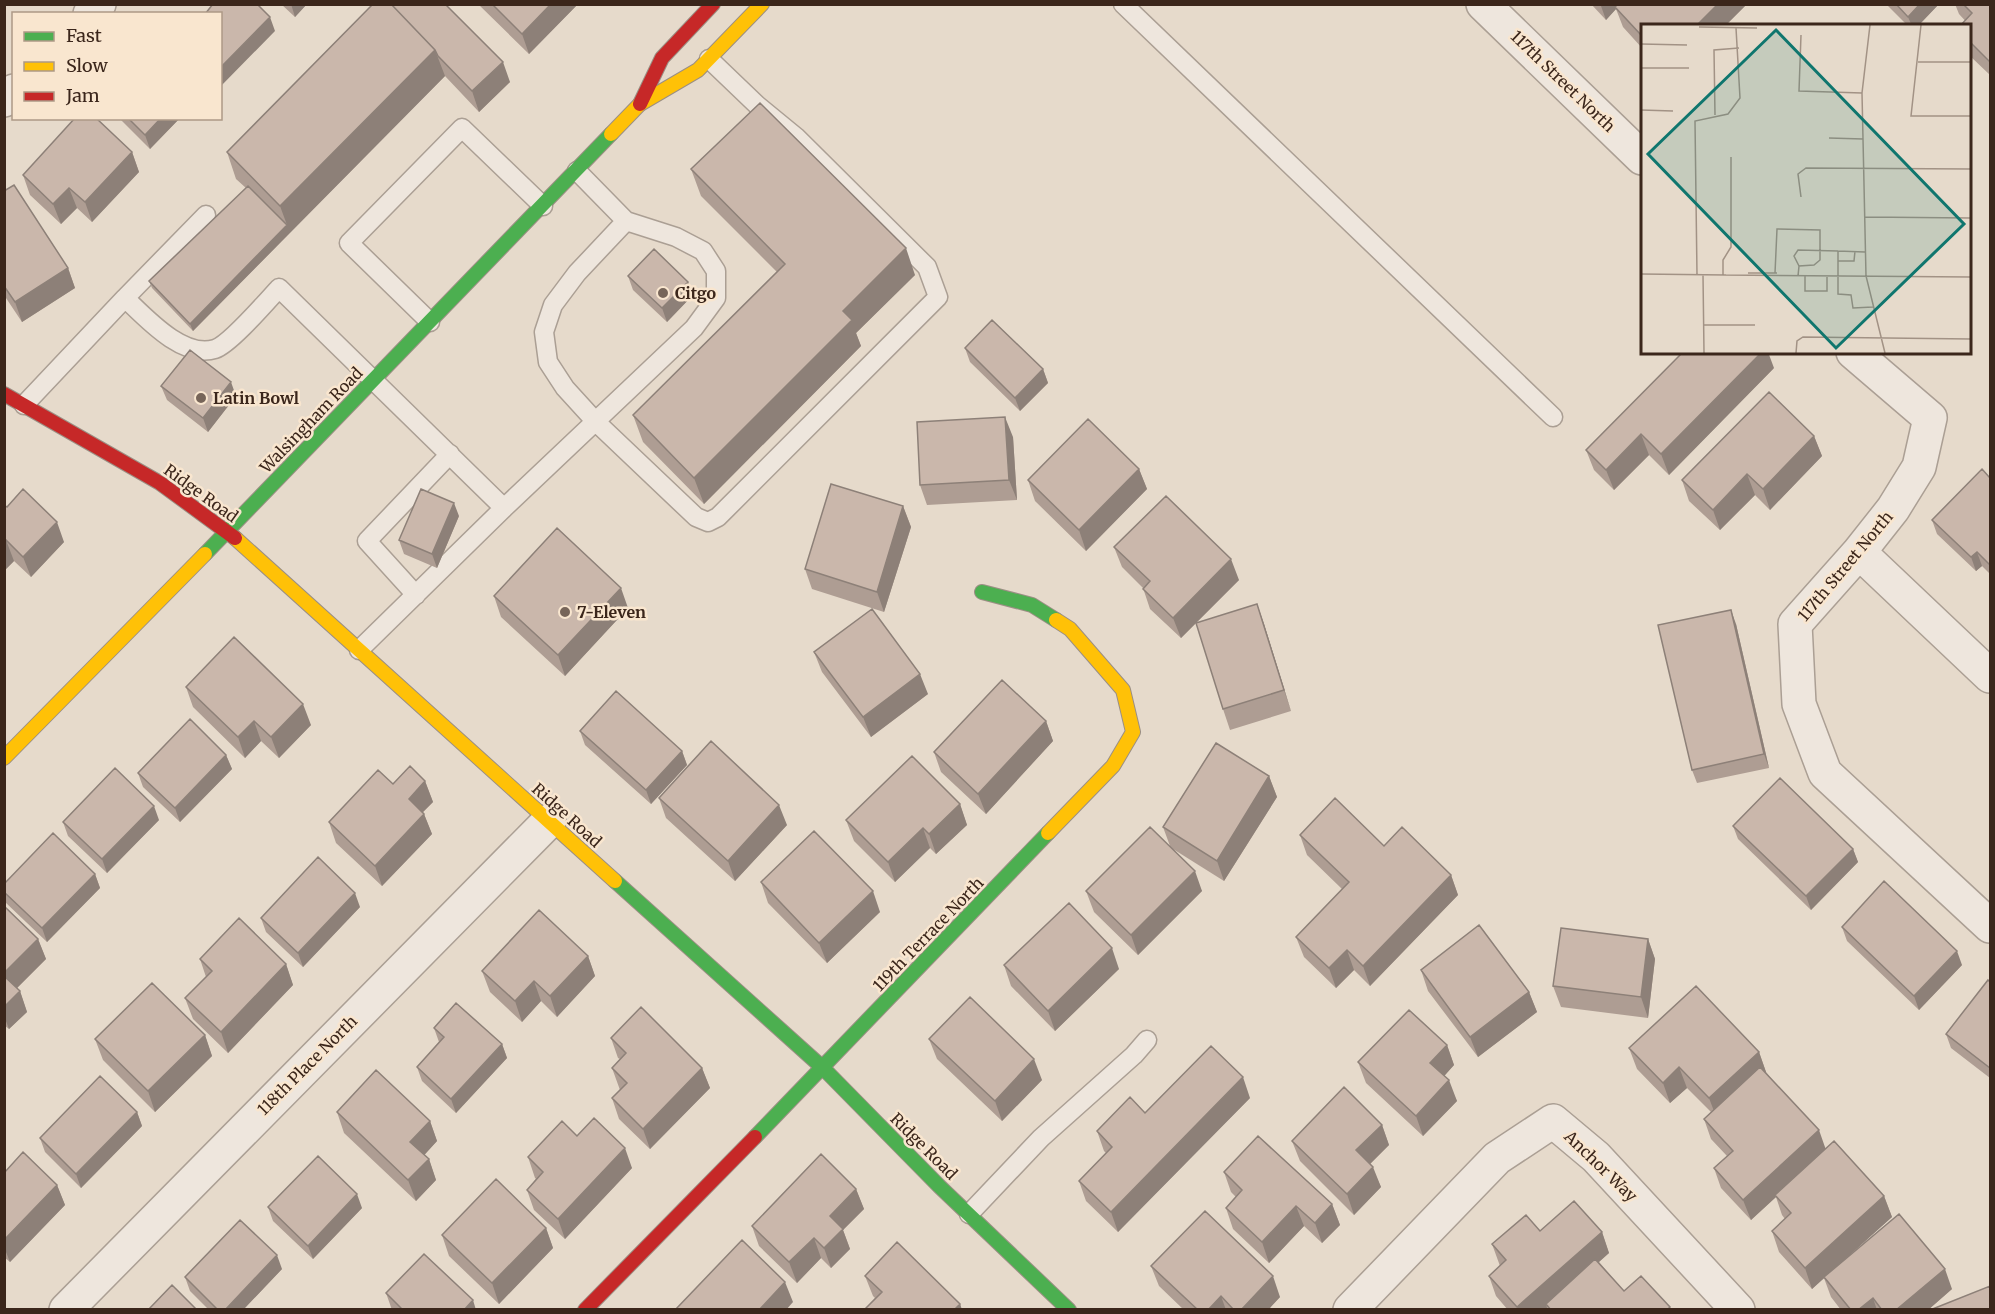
<svg xmlns="http://www.w3.org/2000/svg" width="1995" height="1314" font-family="Merriweather,serif">
  <rect width="100%" height="100%" fill="#e6dacb"/>
  <g fill="none" stroke-linecap="round" stroke-linejoin="round">
    <defs>
      <path id="lane" d="M1123 4 1553 417
        M577 171 626 221 577 273 553 305 544 332 548 362 565 388 596 422 696 517 708 522 718 517 938 297 927 267 796 137 757 105 709 59
        M125 298 206 215
        M430 322 349 243 462 128 543 206
        M24 405 125 298C146 318 183 359 215 349 230 344 267 301 279 288L504 508 359 650
        M504 508 694 328 716 298V271L703 251 676 237 626 221
        M416 595 367 541 450 454
        M969 1214 1041 1138 1134 1055 1147 1040"/>
      <path id="street" d="M1483 4 1642 158
        M90 14 99 4
        M4 100 14 91
        M1853 352 1930 418 1919 467 1893 509 1859 552 1795 624 1799 704 1825 773 1990 926
        M1859 552 1990 676
        M66 1310 549 821
        M1350 1310 1497 1158 1553 1121 1596 1157 1738 1310"/>
      <path id="fast" d="M205 554 611 134
        M982 592 1032 605 1056 620
        M615 881 823 1068 939 1186 1069 1310
        M755 1137 1048 833"/>
      <path id="slow" d="M611 134 640 104 698 70 762 4
        M235 538 615 881
        M4 758 205 554
        M1048 833 1113 766 1133 732 1123 690 1070 629 1056 620"/>
      <path id="jam" d="M640 104 662 58 713 4
        M4 394 160 483 235 538
        M585 1310 755 1137"/>
    </defs>
    <use href="#lane" stroke="#ab9f94" stroke-width="21"/>
    <use href="#street" stroke="#ab9f94" stroke-width="36"/>
    <use href="#fast" stroke="#9b8f84" stroke-width="16"/>
    <use href="#slow" stroke="#9b8f84" stroke-width="16"/>
    <use href="#jam" stroke="#9b8f84" stroke-width="16"/>
    <use href="#lane" stroke="#eee6dd" stroke-width="18"/>
    <use href="#street" stroke="#eee6dd" stroke-width="33"/>
    <use href="#fast" stroke="#4caf50" stroke-width="14"/>
    <use href="#slow" stroke="#ffc107" stroke-width="14"/>
    <use href="#jam" stroke="#c62828" stroke-width="14"/>
  </g>
  <path fill="#ae9d93" d="M281 4H307L295 17Z
    M373 4 510 82 479 112 445 76 193 331 152 288 149 281 246 188 236 179 227 152Z
    M478 4H578L529 54Z
    M1591 4H1747L1725 26H1642V48L1623 27 1616 9 1606 20Z
    M1886 4H1939L1918 26H1908Z
    M1955 4H1990V75L1970 56V26L1959 14Z
    M119 118H180L150 149Z
    M132 152 139 172 92 222 77 208 61 224 30 195 23 175Z
    M691 169 915 275 856 333 861 346 704 504 643 442 633 415 777 272 701 196Z
    M4 191 68 268 75 288 22 322 4 295Z
    M628 276 693 295 667 322 633 290Z
    M965 348 1043 369 1048 383 1020 411 970 362Z
    M1774 368 1669 475 1649 455 1614 490 1594 470 1586 450Z
    M161 386 236 396 208 432 167 400Z
    M1814 436 1822 456 1770 510 1755 495 1720 530 1689 501 1682 480Z
    M1013 437 1017 500 927 505 920 485Z
    M1139 469 1147 489 1086 551 1035 501 1028 480Z
    M1990 478V574L1982 566 1976 571 1937 534 1932 520Z
    M903 506 911 527 884 612 812 589 805 569Z
    M7 507 64 542 31 577 14 561 4 571Z
    M459 516 437 568 404 554 399 540Z
    M1114 547 1239 580 1181 638 1150 609 1143 588 1122 567Z
    M494 596 628 608 565 676 501 617Z
    M1257 604 1264 624 1291 711 1230 730 1223 709Z
    M1736 624 1769 768 1697 783 1692 770Z
    M814 652 928 694 871 737 822 672Z
    M186 687 311 725 279 758 261 741 245 758 193 707Z
    M1046 721 1053 741 986 814 941 772 934 752Z
    M580 731 682 751 687 765 651 804 585 745Z
    M226 755 232 769 180 822 143 787 138 773Z
    M1269 776 1277 797 1224 881 1173 849 1202 891 1138 955 1094 912 1086 891 1170 846 1163 827Z
    M425 781 433 802 423 812 424 814 432 834 382 886 336 843 329 822 393 784Z
    M659 798 787 825 735 881 666 818Z
    M960 804 967 825 936 854 930 848 895 882 854 841 846 820Z
    M159 820 107 873 68 836 63 822Z
    M1733 826 1853 849 1858 862 1811 910 1738 839Z
    M1300 835 1384 846 1451 875 1458 895 1370 986 1354 970 1336 988 1304 957 1296 937 1342 889 1307 855Z
    M95 874 100 888 47 942 5 902 4 899V884Z
    M761 882 880 912 827 963 768 903Z
    M4 906 38 939 46 959 17 988 20 991 27 1012 9 1029 4 1025Z
    M360 907 303 967 266 932 261 918Z
    M1842 927 1962 965 1919 1010 1847 941Z
    M1648 939 1655 959 1648 1018 1561 1007 1553 986Z
    M588 956 595 976 557 1017 541 1001 522 1022 490 992 482 971Z
    M200 959 286 964 293 985 228 1053 193 1019 185 998 206 977Z
    M1004 965 1119 969 1055 1031 1011 986Z
    M1421 970 1529 992 1537 1012 1478 1057 1428 991Z
    M1990 982V1078L1951 1048 1946 1034Z
    M434 1028 502 1044 507 1058 456 1113 422 1081 417 1067 439 1042Z
    M205 1035 212 1056 155 1112 103 1060 95 1039Z
    M611 1038 702 1068 710 1088 650 1149 619 1119 612 1098 620 1090 612 1068 620 1059 618 1058Z
    M929 1039 1042 1080 1002 1121 937 1059Z
    M1447 1045 1454 1065 1444 1076 1457 1101 1423 1136 1366 1083 1358 1062Z
    M1629 1048 1759 1052 1766 1072 1826 1149 1884 1196 1892 1217 1845 1259 1952 1289 1928 1310H1841L1831 1297 1824 1278 1812 1289 1779 1252 1772 1231 1785 1219 1782 1215 1776 1197 1751 1220 1721 1188 1714 1168 1727 1156 1711 1139 1704 1119 1711 1112 1687 1088 1670 1103 1637 1069Z
    M1250 1098 1118 1232 1086 1201 1079 1181 1106 1153 1104 1151 1097 1131 1145 1113Z
    M137 1112 142 1126 81 1188 45 1152 40 1138Z
    M337 1112 430 1121 437 1141 424 1155 429 1159 436 1180 416 1201 344 1133Z
    M1382 1125 1389 1145 1370 1164 1381 1187 1354 1215 1300 1161 1292 1141Z
    M577 1136 632 1168 565 1239 534 1210 527 1190 536 1179 535 1178 528 1157Z
    M4 1171 57 1185 65 1205 10 1262 4 1257Z
    M1224 1172 1332 1204 1340 1225 1322 1243 1304 1226 1269 1263 1233 1229 1226 1208 1236 1197 1231 1192Z
    M856 1189 864 1209 843 1230 850 1249 831 1268 821 1258 797 1283 759 1246 752 1226Z
    M268 1207 362 1208 313 1259 273 1221Z
    M546 1228 553 1248 499 1304 449 1256 442 1235Z
    M1540 1231 1602 1232 1609 1253 1599 1262 1624 1291 1670 1307 1671 1310H1548L1547 1308 1545 1310H1508L1496 1296 1489 1276 1500 1266 1492 1244Z
    M1151 1266 1280 1297 1268 1310H1184L1159 1286Z
    M282 1269 243 1310H209L190 1291 185 1277Z
    M865 1276 960 1304 962 1310H864L875 1298 873 1296Z
    M386 1293 476 1310H392Z"/>
  <path fill="#8d8078" d="M291 4H307L295 17Z
    M551 4H578L529 54 522 34Z
    M1602 4H1621L1615 7 1616 9 1606 20 1601 6Z
    M1718 4H1747L1725 26H1696Z
    M1920 4H1939L1918 26H1912L1908 17Z
    M270 17 275 31 221 86 220 68Z
    M435 50 445 76 193 331 190 324 287 225 280 206Z
    M503 62 510 82 479 112 472 91Z
    M161 118H180L150 149 145 135Z
    M132 152 139 172 92 222 85 202Z
    M69 188 77 208 61 224 53 204Z
    M906 248 915 275 856 333 861 346 704 504 694 478 843 311Z
    M1970 253 1972 261 1970 264Z
    M68 268 75 288 22 322 15 302Z
    M688 282 693 295 667 322 662 308Z
    M1762 352H1768L1774 368 1669 475 1661 454Z
    M1043 369 1048 383 1020 411 1015 398Z
    M231 382 236 396 208 432 203 418Z
    M1005 417 1013 437 1017 500 1009 480Z
    M1641 434 1649 455 1614 490 1606 470Z
    M1814 436 1822 456 1770 510 1763 489Z
    M1139 469 1147 489 1086 551 1079 530Z
    M1747 474 1755 495 1720 530 1713 510Z
    M454 503 459 516 437 568 432 554Z
    M903 506 911 527 884 612 877 592Z
    M57 522 64 542 31 577 23 557Z
    M6 540 14 561 4 571V543Z
    M1977 552 1982 566 1976 571 1971 557Z
    M1231 559 1239 580 1181 638 1173 618Z
    M621 588 628 608 565 676 558 655Z
    M1257 604 1264 624 1291 711 1284 690Z
    M1731 610 1736 624 1769 768 1764 754Z
    M920 674 928 694 871 737 863 717Z
    M303 704 311 725 279 758 271 737Z
    M254 721 261 741 245 758 238 737Z
    M1046 721 1053 741 986 814 978 794Z
    M682 751 687 765 651 804 646 790Z
    M226 755 232 769 180 822 175 808Z
    M1269 776 1277 797 1224 881 1217 861Z
    M425 781 433 802 416 819 409 799Z
    M960 804 967 825 936 854 929 834Z
    M779 805 787 825 735 881 728 861Z
    M154 806 159 820 107 873 102 859Z
    M424 814 432 834 382 886 375 866Z
    M923 828 930 848 895 882 888 862Z
    M1853 849 1858 862 1811 910 1806 896Z
    M1195 871 1202 891 1138 955 1131 935Z
    M95 874 100 888 47 942 42 928Z
    M1451 875 1458 895 1370 986 1363 966Z
    M873 891 880 912 827 963 819 943Z
    M355 893 360 907 303 967 298 953Z
    M38 939 46 959 10 995 4 979V973Z
    M1648 939 1655 959 1648 1018 1641 997Z
    M1112 948 1119 969 1055 1031 1048 1011Z
    M1347 950 1354 970 1336 988 1329 968Z
    M1957 951 1962 965 1919 1010 1914 996Z
    M588 956 595 976 557 1017 550 996Z
    M286 964 293 985 228 1053 221 1032Z
    M534 981 541 1001 522 1022 515 1001Z
    M20 991 27 1012 9 1029 4 1016V1007Z
    M1529 992 1537 1012 1478 1057 1470 1037Z
    M205 1035 212 1056 155 1112 148 1091Z
    M502 1044 507 1058 456 1113 451 1099Z
    M1447 1045 1454 1065 1438 1083 1430 1063Z
    M1759 1052 1766 1072 1717 1119 1709 1098Z
    M1034 1059 1042 1080 1002 1121 995 1101Z
    M1679 1067 1687 1088 1670 1103 1663 1083Z
    M702 1068 710 1088 650 1149 643 1129Z
    M1243 1077 1250 1098 1118 1232 1111 1212Z
    M1449 1080 1457 1101 1423 1136 1416 1116Z
    M137 1112 142 1126 81 1188 76 1174Z
    M430 1121 437 1141 418 1162 410 1142Z
    M1382 1125 1389 1145 1364 1170 1356 1150Z
    M1819 1130 1826 1150 1775 1195 1776 1197 1751 1220 1743 1200Z
    M625 1148 632 1168 565 1239 558 1219Z
    M429 1159 436 1180 416 1201 408 1180Z
    M1373 1167 1381 1187 1354 1215 1347 1194Z
    M57 1185 65 1205 10 1262 4 1247V1240Z
    M856 1189 864 1209 843 1230 850 1249 831 1268 824 1248 830 1216Z
    M357 1194 362 1208 313 1259 308 1246Z
    M1884 1196 1892 1217 1812 1289 1805 1268Z
    M1332 1204 1340 1225 1322 1243 1315 1223Z
    M1296 1206 1304 1226 1269 1263 1262 1242Z
    M546 1228 553 1248 499 1304 492 1283Z
    M1602 1232 1609 1253 1548 1307 1546 1304 1547 1308 1545 1310H1518L1517 1307Z
    M814 1238 821 1258 797 1283 789 1262Z
    M277 1255 282 1269 243 1310H225Z
    M1945 1269 1952 1289 1928 1310H1896Z
    M1273 1276 1280 1297 1268 1310H1241Z
    M785 1282 793 1302 786 1310H759Z
    M1221 1296 1226 1310H1208Z
    M1873 1298 1877 1310H1858Z
    M473 1300 476 1310H464Z
    M960 1304 962 1310H954Z"/>
  <path fill="#cab7ab" stroke="#8d8078" stroke-width="1.5" d="M213 4H257L270 17 220 68V14H205Z
    M373 4H391L435 50 280 206 227 152Z
    M391 4H445L503 62 472 91 438 56 435 50Z
    M492 4H551L522 34Z
    M1618 4H1718L1696 26H1665L1664 25 1663 26H1642V36L1615 7Z
    M1896 4H1920L1908 17Z
    M1963 4H1990V62L1970 42V26H1960L1972 13Z
    M760 103 906 248 843 311 852 320 694 478 633 415 785 264 691 169Z
    M75 118H96L132 152 85 202 69 188 53 204 23 175Z
    M128 118H161L145 135Z
    M14 185 68 268 15 302 4 286V191Z
    M248 186 287 225 190 324 149 281Z
    M654 249 688 282 662 308 628 276Z
    M992 320 1043 369 1015 398 965 348Z
    M190 350 231 382 203 418 161 386Z
    M1683 352H1762L1661 454 1641 434 1606 470 1586 450Z
    M1769 392 1814 436 1763 489 1747 474 1713 510 1682 480Z
    M1005 417 1009 480 920 485 917 422Z
    M1088 419 1139 469 1079 530 1028 480Z
    M1982 469 1990 478V565L1977 552 1971 557 1932 520Z
    M831 484 903 506 877 592 805 569Z
    M23 489 57 522 23 557 6 540 4 543V505L7 507Z
    M421 489 454 503 432 554 399 540Z
    M1166 496 1231 559 1173 618 1143 589 1150 581 1114 547Z
    M557 528 621 588 558 655 494 596Z
    M1257 604 1284 690 1223 709 1196 623Z
    M872 609 920 674 863 717 814 652Z
    M1731 610 1764 754 1692 770 1658 625Z
    M234 637 303 704 271 737 254 721 238 737 186 687Z
    M1002 680 1046 721 978 794 934 752Z
    M616 691 682 751 646 790 580 731Z
    M190 719 226 755 175 808 138 773Z
    M711 741 779 805 728 861 659 798Z
    M1216 743 1269 776 1217 861 1163 827Z
    M912 756 960 804 929 834 923 828 888 862 846 820Z
    M410 766 425 781 409 799 424 814 375 866 329 822 378 770 393 784Z
    M115 768 154 806 102 859 63 822Z
    M1780 778 1853 849 1806 896 1733 826Z
    M1335 798 1384 846 1402 827 1451 875 1363 966 1347 950 1329 968 1296 937 1349 882 1300 835Z
    M1150 827 1195 871 1131 935 1086 891Z
    M814 831 873 891 819 943 761 882Z
    M53 833 95 874 42 928 4 892V884Z
    M318 857 355 893 298 953 261 918Z
    M1884 881 1957 951 1914 996 1842 927Z
    M1069 903 1112 948 1048 1011 1004 965Z
    M4 906 38 939 4 973Z
    M539 910 588 956 550 996 534 981 515 1001 482 971Z
    M239 918 286 964 221 1032 185 998 212 971 200 959Z
    M1479 925 1529 992 1470 1037 1421 970Z
    M1561 928 1648 939 1641 997 1553 986Z
    M4 976 20 991 4 1007Z
    M1988 980 1990 982V1068L1946 1034Z
    M152 983 205 1035 148 1091 95 1039Z
    M1696 986 1759 1052 1709 1098 1679 1067 1663 1083 1629 1048Z
    M970 997 1034 1059 995 1101 929 1039Z
    M456 1003 502 1044 451 1099 417 1067 444 1037 434 1028Z
    M641 1007 702 1068 643 1129 612 1098 627 1083 612 1068 626 1053 611 1038Z
    M1409 1010 1447 1045 1430 1063 1449 1080 1416 1116 1358 1062Z
    M1211 1046 1243 1077 1111 1212 1079 1181 1112 1147 1097 1131 1130 1097 1145 1113Z
    M1760 1067 1819 1130 1743 1200 1714 1168 1733 1151 1704 1119Z
    M376 1070 430 1121 410 1142 429 1159 408 1180 337 1112Z
    M100 1076 137 1112 76 1174 40 1138Z
    M1344 1087 1382 1125 1356 1150 1373 1167 1347 1194 1292 1141Z
    M594 1118 625 1148 558 1219 527 1190 543 1172 528 1157 562 1121 577 1136Z
    M1258 1136 1332 1204 1315 1223 1296 1206 1262 1242 1226 1208 1242 1190 1224 1172Z
    M1834 1141 1884 1196 1805 1268 1772 1231 1791 1213 1775 1195Z
    M23 1152 57 1185 4 1240V1171L5 1172Z
    M821 1154 856 1189 830 1216 843 1229 824 1248 814 1238 789 1262 752 1226Z
    M318 1156 357 1194 308 1246 268 1207Z
    M496 1179 546 1228 492 1283 442 1235Z
    M1574 1201 1602 1232 1517 1307 1489 1276 1506 1260 1492 1244 1526 1215 1540 1231Z
    M1205 1211 1273 1276 1241 1310H1234L1221 1296 1208 1310H1198L1151 1266Z
    M1899 1214 1945 1269 1896 1310H1882L1873 1298 1858 1310H1851L1824 1277Z
    M240 1220 277 1255 225 1310H218L185 1277Z
    M742 1240 785 1282 759 1310H675Z
    M897 1242 960 1304 954 1310H864L882 1292 865 1276Z
    M424 1254 473 1300 464 1310H402V1309L386 1293Z
    M1595 1259 1624 1291 1641 1276 1670 1307 1667 1310H1551L1546 1304Z
    M172 1285 197 1310H148Z
    M1990 1286V1310H1930Z"/>
  <g fill="#776559" stroke="#f9e6cf" stroke-width="2">
    <circle cx="663" cy="293" r="6"/>
    <circle cx="201" cy="398" r="6"/>
    <circle cx="565" cy="612" r="6"/>
  </g>
  <g text-anchor="middle" stroke-width="5" stroke-linejoin="round" paint-order="stroke">
    <g font-size="16" fill="#3b261b" stroke="#f9e6cf">
      <text transform="translate(1563 81) rotate(44)" y="6">117th Street North</text>
      <text transform="translate(311 420) rotate(-46)" y="6">Walsingham Road</text>
      <text transform="translate(201 493) rotate(36)" y="6">Ridge Road</text>
      <text transform="translate(1845 566) rotate(-50)" y="6">117th Street North</text>
      <text transform="translate(567 815) rotate(42)" y="6">Ridge Road</text>
      <text transform="translate(928 934) rotate(-46)" y="6">119th Terrace North</text>
      <text transform="translate(307 1065) rotate(-45)" y="6">118th Place North</text>
      <text transform="translate(924 1146) rotate(45)" y="6">Ridge Road</text>
      <text transform="translate(1601 1166) rotate(44)" y="6">Anchor Way</text>
    </g>
    <g font-size="16" font-weight="bold" fill="#3b261b" stroke="#f9e6cf" text-anchor="start">
      <text x="675" y="299">Citgo</text>
      <text x="213" y="404">Latin Bowl</text>
      <text x="577" y="618">7-Eleven</text>
    </g>
  </g>
  <g transform="translate(1641 24)">
    <rect width="330" height="330" fill="#e6dacb"/>
    <path fill="none" stroke="#a29285" stroke-width="1.5" d="M229 1 221 69 225 252 244 329M280 1 270 92H330M58 3 116 4M160 11 158 67 221 69M0 20 46 21M277 38H330M0 44H48M0 86 32 87M74 91 73 26 98 24M188 114 222 115M160 173 157 150 165 144 330 145M223 193 330 194M224 228 197 227V270L210 271 212 284 232 283M197 237H213L214 227M158 242 153 232 157 226 197 227M107 249H136M134 249 136 205 179 206V236L173 241 158 242 157 252M0 250 85 251M56 251 54 97 87 90 99 74 95 4M62 251 63 329M82 251 330 253M82 251V236L90 223V133M164 252V267H186V252M63 301H114M155 329 156 317 162 313 330 315"/>
    <path fill="#0f766e" fill-opacity="0.15" stroke="#0f766e" stroke-width="3" d="M135 6 323 200 195 324 7 130Z"/>
    <rect width="330" height="330" fill="none" stroke="#3b261b" stroke-width="3"/>
  </g>
  <rect width="1995" height="1314" fill="none" stroke="#3b261b" stroke-width="12"/>
  <rect x="12" y="12" width="210" height="108" fill="#f9e6cf" stroke="#ad9987" stroke-width="1.5"/>
  <rect x="24" y="32" width="30" height="9" fill="#4caf50" stroke="#ad9987" stroke-width="1.5"/>
  <text x="66" y="42" font-size="18" fill="#3b261b">Fast</text>
  <rect x="24" y="62" width="30" height="9" fill="#ffc107" stroke="#ad9987" stroke-width="1.5"/>
  <text x="66" y="72" font-size="18" fill="#3b261b">Slow</text>
  <rect x="24" y="92" width="30" height="9" fill="#c62828" stroke="#ad9987" stroke-width="1.5"/>
  <text x="66" y="102" font-size="18" fill="#3b261b">Jam</text>
</svg>
